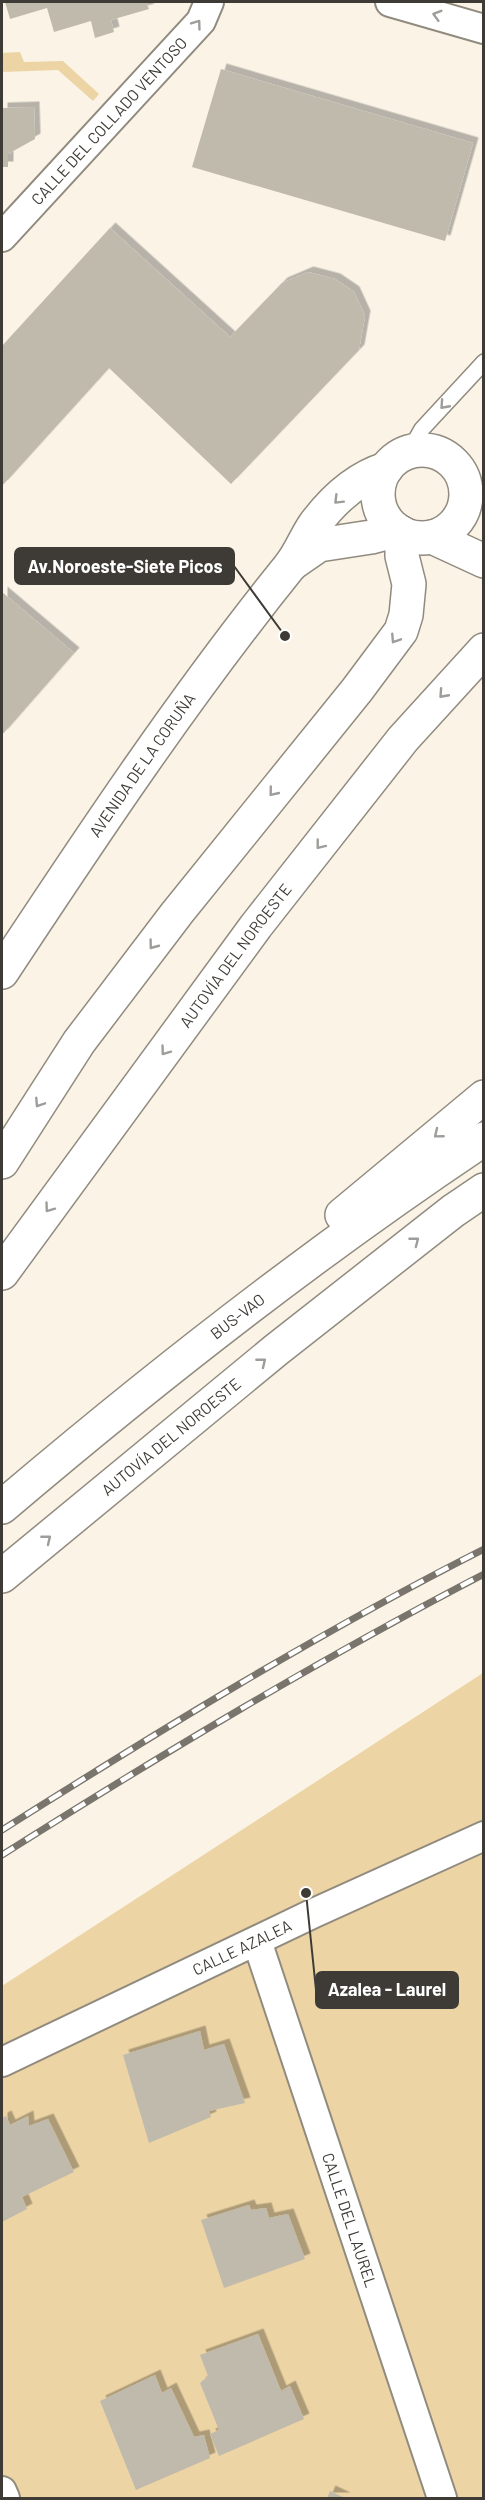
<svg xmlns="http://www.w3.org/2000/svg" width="485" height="2500" font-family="Barlow,sans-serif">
  <defs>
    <filter id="shadow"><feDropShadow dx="5.5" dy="-5.5" stdDeviation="0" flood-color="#0004"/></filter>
  </defs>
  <rect width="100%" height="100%" fill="#faf3e6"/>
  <path fill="#ecd4a4" d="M20 52 24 62 63 61 99 94 93 101 58 70 2 72V53Z
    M483 1673V2498H2V1986Z"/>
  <path fill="#c0baad" filter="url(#shadow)" d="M5 2H146L149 9 111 20 114 32 95 38 91 21 54 32 47 8 10 19Z
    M221 69 473 143 445 241 192 167Z
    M34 107 35 139 8 154V167H2V108Z
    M110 228 230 337 282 283 308 272 335 279 354 292 365 316 359 350 231 484 109 368 2 486V346Z
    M2 592 74 653 2 735Z
    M200 2031 204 2050 224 2044 245 2103 209 2111 211 2117 149 2143 123 2055Z
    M6 2116 10 2125 28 2116 29 2126 48 2119 74 2172 22 2197 27 2209 2 2222V2118Z
    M249 2205 251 2210 266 2208 269 2218 288 2214 305 2259 224 2288 201 2220Z
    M258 2334 281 2391 290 2386 304 2419 219 2456 210 2434 219 2430 200 2383 208 2376 200 2355Z
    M155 2375 162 2393 171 2388 194 2437 204 2435 210 2458 136 2490 100 2401Z
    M330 2491 345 2498H327Z"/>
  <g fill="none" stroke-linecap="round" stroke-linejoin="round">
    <defs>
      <path id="lane" d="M409 452 422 429 484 362"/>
      <g id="street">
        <path d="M390 2 484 29"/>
        <path id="s1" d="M2 237 201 21 209 2"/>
        <path id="s2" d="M257 1941 442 2498"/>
        <path id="s3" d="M2 2062 314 1913 484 1836"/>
        <path d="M2 2491 5 2498"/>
      </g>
      <g id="secondary">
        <circle cx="422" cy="494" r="44"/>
        <path d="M432 537 484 561"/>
        <path d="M293 563 319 545 371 537 397 530"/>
        <path id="s4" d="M2 972C93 834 185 696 289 567 300 554 305 538 315 524 333 500 357 478 386 469"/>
      </g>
      <g id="highway">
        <path d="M2 1162 79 1042 177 913 357 690 401 631 406 615 409 584 402 556V533"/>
        <path d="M342 1215 484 1097"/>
        <path id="s5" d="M2 1273 256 926 403 739 484 650"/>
        <path id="s6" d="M2 1507C156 1376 316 1251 484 1139"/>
        <path id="s7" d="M2 1576 276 1350 453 1211 484 1190"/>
      </g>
    </defs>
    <use href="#lane" stroke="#918b7f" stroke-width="18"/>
    <use href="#street" stroke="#918b7f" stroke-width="32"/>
    <use href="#secondary" stroke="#918b7f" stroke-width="36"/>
    <use href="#highway" stroke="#918b7f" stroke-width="36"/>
    <use href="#lane" stroke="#fff" stroke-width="15"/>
    <use href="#street" stroke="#fff" stroke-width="28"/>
    <use href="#secondary" stroke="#fff" stroke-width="33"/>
    <use href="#highway" stroke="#fff" stroke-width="33"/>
    <defs>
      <path id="rail" d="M2 1830C159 1731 318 1633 484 1549
        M2 1855C159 1756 318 1660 484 1574"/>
    </defs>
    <use href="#rail" stroke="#79756d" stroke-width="7"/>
    <use href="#rail" stroke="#fff" stroke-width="4.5" stroke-dasharray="14" stroke-linecap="butt"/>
  </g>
  <defs><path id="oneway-chevron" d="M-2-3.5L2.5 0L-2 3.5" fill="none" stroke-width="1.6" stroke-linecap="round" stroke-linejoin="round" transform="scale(1.5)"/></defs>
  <g stroke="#9e9d9a">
    <use href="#oneway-chevron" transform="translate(437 15) rotate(-164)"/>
    <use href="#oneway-chevron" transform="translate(197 24) rotate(-54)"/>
    <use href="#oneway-chevron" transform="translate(444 405) rotate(132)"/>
    <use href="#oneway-chevron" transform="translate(338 500) rotate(135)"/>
    <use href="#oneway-chevron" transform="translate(395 639) rotate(123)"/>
    <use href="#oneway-chevron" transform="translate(443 694) rotate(132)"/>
    <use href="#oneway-chevron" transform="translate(273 792) rotate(129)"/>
    <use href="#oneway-chevron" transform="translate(320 845) rotate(128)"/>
    <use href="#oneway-chevron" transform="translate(153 945) rotate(127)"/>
    <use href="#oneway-chevron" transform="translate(165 1051) rotate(126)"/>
    <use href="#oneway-chevron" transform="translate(39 1103) rotate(123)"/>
    <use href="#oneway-chevron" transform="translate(438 1134) rotate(141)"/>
    <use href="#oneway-chevron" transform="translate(49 1208) rotate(126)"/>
    <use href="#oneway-chevron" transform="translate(415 1241) rotate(-38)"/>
    <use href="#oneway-chevron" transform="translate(262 1362) rotate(-39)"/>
    <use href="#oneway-chevron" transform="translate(47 1539) rotate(-39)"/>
  </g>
  <g text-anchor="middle" stroke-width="4.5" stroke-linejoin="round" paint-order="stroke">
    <g font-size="16" fill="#3e3b36" stroke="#fff">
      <text dy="6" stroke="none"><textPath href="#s1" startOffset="158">CALLE DEL COLLADO VENTOSO</textPath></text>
      <text dy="6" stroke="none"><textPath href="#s4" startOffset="250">AVENIDA DE LA CORUÑA</textPath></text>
      <text dy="6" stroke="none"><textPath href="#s5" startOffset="394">AUTOVÍA DEL NOROESTE</textPath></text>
      <text dy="6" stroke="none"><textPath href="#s6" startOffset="303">BUS-VAO</textPath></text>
      <text dy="6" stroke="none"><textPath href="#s7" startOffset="219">AUTOVÍA DEL NOROESTE</textPath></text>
      <text dy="6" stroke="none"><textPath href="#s3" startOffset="266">CALLE AZALEA</textPath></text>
      <text dy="6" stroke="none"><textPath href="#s2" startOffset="294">CALLE DEL LAUREL</textPath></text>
    </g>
  </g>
  <path fill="none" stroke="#3e3b36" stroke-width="2" d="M285 636L234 566M306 1893L316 1990"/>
  <g fill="#3e3b36" stroke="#fff" stroke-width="2">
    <circle cx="285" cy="636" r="6"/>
    <circle cx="306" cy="1893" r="6"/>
  </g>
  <g fill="#3e3b36" stroke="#3e3b36" stroke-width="2">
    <rect x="15" y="548" width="219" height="36" rx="6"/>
    <rect x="316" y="1972" width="142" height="36" rx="6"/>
  </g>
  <g font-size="18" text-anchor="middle" font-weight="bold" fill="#fff">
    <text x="125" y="573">Av.Noroeste-Siete Picos</text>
    <text x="387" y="1996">Azalea - Laurel</text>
  </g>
  <rect width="485" height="2500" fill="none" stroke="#3e3b36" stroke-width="6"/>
</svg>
